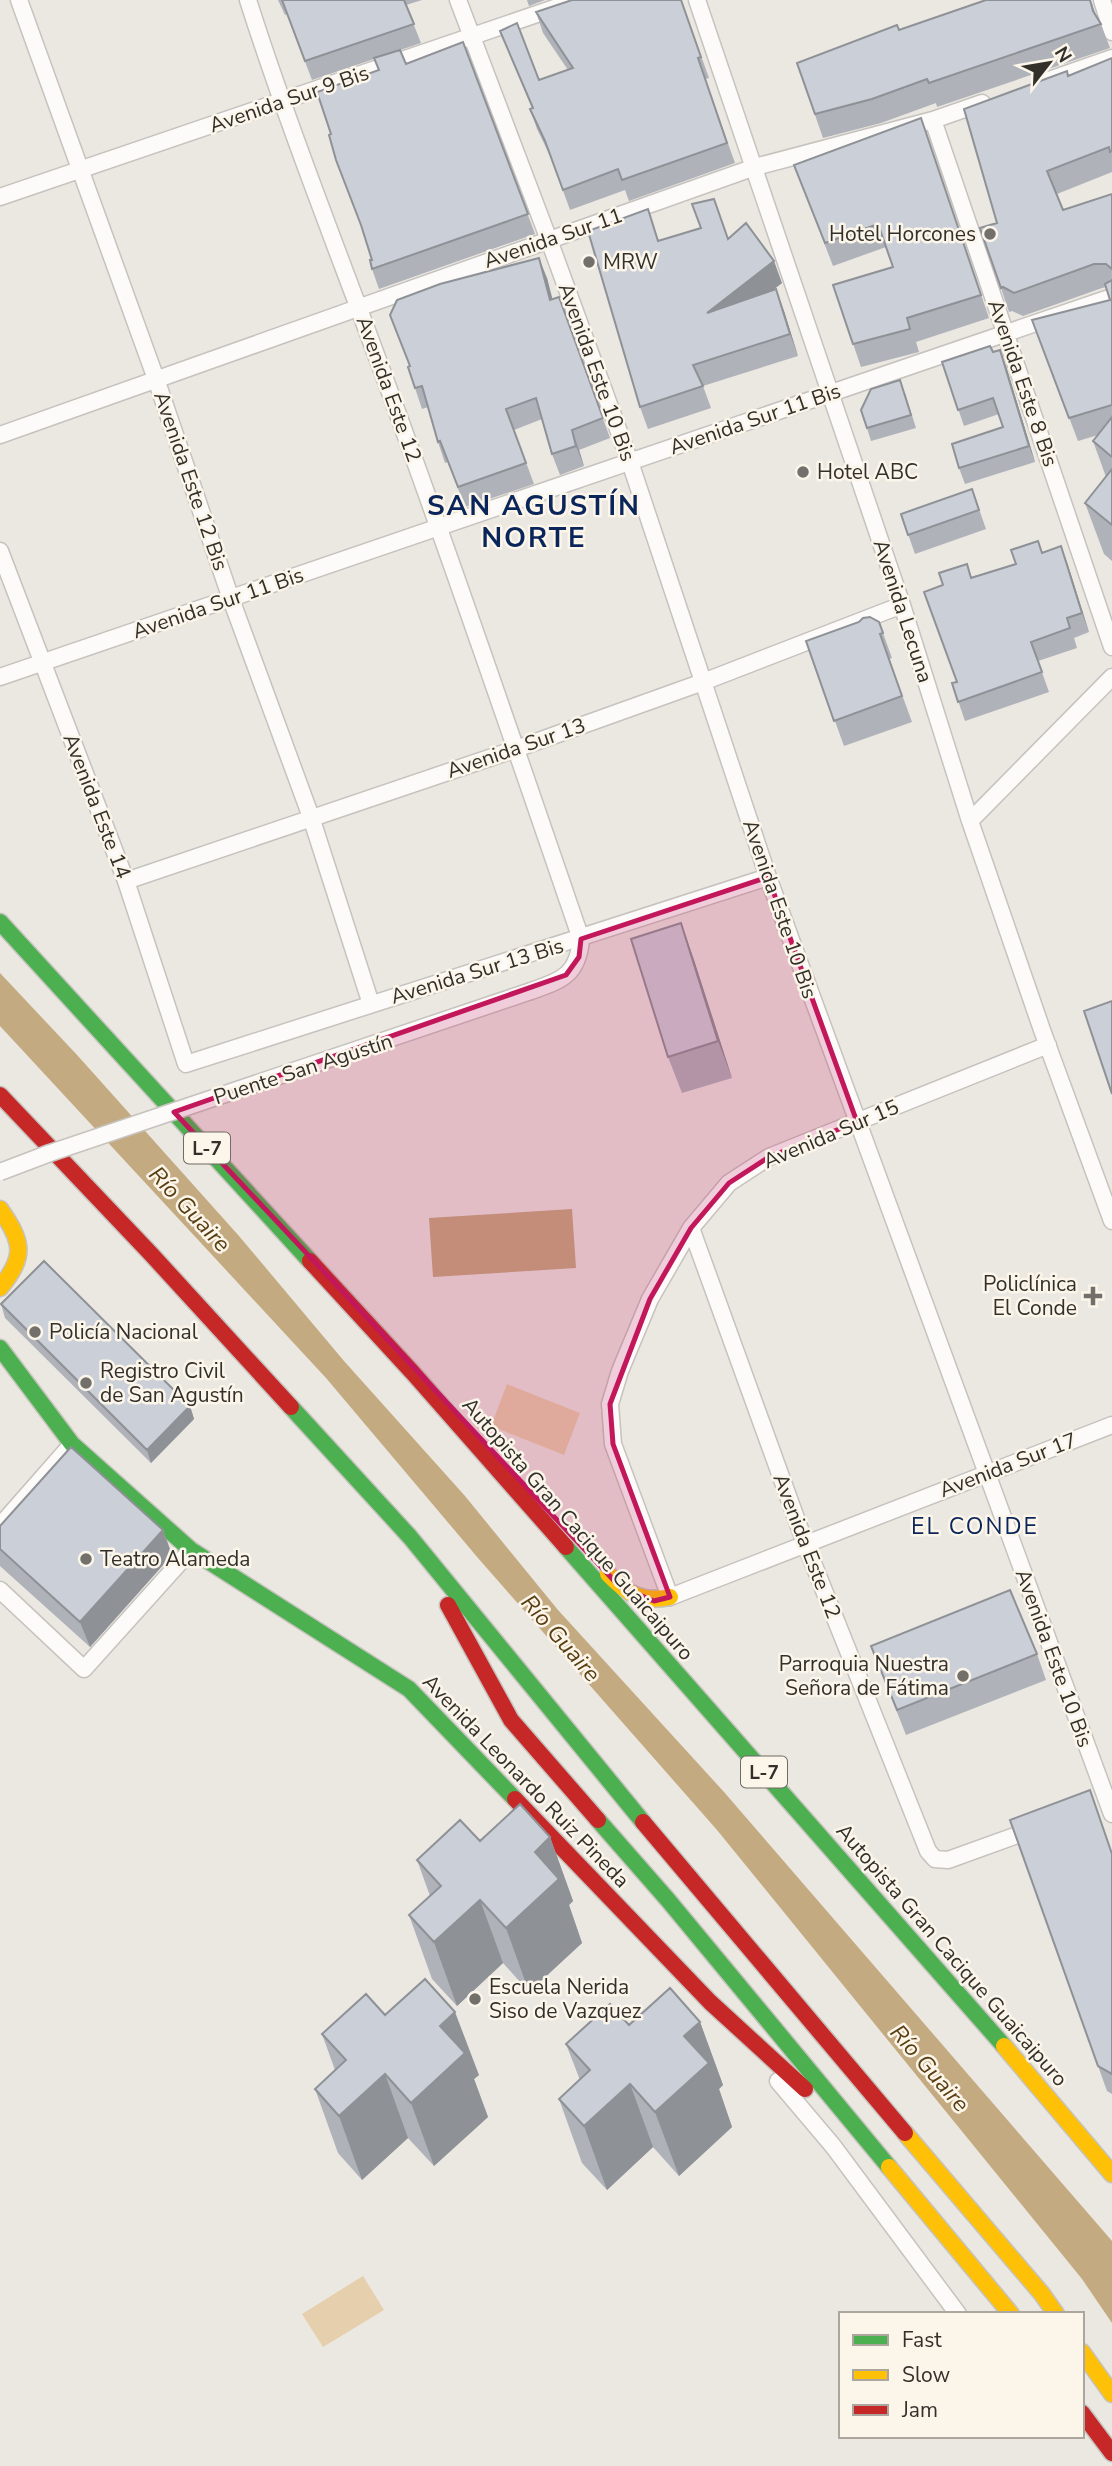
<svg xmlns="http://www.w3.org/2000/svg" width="1112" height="2466" font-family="'Nunito Sans',sans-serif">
  <rect width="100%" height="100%" fill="#ebe7e1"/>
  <path fill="#e6cfad" d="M507 1384 580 1413 564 1455 491 1426Z
    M363 2276 384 2310 323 2347 302 2314Z"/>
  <path fill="#c4aa81" d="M0 973 78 1056 239 1236 344 1361 465 1496 558 1610 724 1792 1112 2241V2323L1082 2279 717 1830 478 1558 326 1378 0 1026Z
    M572 1209 576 1268 433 1277 429 1218Z"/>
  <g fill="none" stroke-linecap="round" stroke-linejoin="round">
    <defs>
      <path id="street" d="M19 0 156 379 231 599 311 817 371 1004
        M248 0C291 135 344 266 392 398 458 578 519 758 581 939 578 975 562 980 531 991
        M458 0 549 240 630 462 768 877 1112 1814
        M697 0 902 605 970 821 1042 1030 1112 1221
        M1102 0 1112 32
        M1049 80 1112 58
        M933 120 1112 647
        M0 197 578 0
        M0 435 755 167 933 120 982 103
        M0 551 126 881 186 1064 768 877
        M0 677 1112 297
        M970 821 1112 677
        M126 881 516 749 703 682 902 605
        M1048 1045 769 1157 729 1183 691 1228 650 1299 620 1371 610 1404 613 1444 670 1597 1112 1425
        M691 1228 805 1543 928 1851 935 1859 948 1860 1034 1829
        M0 1526 72 1444
        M0 1590 84 1669 191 1550
        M778 2081 833 2146 958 2314"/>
      <path id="fast" d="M0 922 310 1261
        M0 1348 72 1444 191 1550 409 1689 515 1799
        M291 1407 410 1537 643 1822
        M566 1547 1004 2046
        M598 1820 668 1900 889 2167"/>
      <path id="slow" d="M0 1209C23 1242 26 1256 0 1288
        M608 1574C627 1594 642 1603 670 1597
        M1004 2046 1112 2174
        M905 2133 1042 2294 1056 2314
        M889 2167 1011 2314
        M1082 2352 1112 2394"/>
      <path id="jam" d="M0 1095 151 1254 291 1407
        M310 1261 413 1373 566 1547
        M448 1605 511 1720 598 1820
        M515 1799 710 2002
        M643 1822 905 2133
        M710 2002 805 2089
        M1082 2413 1112 2453"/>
    </defs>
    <use href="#street" stroke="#c6c3be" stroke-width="19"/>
    <use href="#fast" stroke="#c6c3be" stroke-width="19"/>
    <use href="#slow" stroke="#c6c3be" stroke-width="19"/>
    <use href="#jam" stroke="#c6c3be" stroke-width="19"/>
    <use href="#street" stroke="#fcfbfa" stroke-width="16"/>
    <use href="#fast" stroke="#4caf50" stroke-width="16"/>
    <use href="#slow" stroke="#ffc107" stroke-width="16"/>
    <use href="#jam" stroke="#c62828" stroke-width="16"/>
    <defs>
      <path id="street-bridge" d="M0 1172 50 1153 531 991"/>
    </defs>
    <use href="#street-bridge" stroke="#c6c3be" stroke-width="19" stroke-linecap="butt"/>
    <use href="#street-bridge" stroke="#fcfbfa" stroke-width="16"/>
  </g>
  <path fill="#afb2b9" d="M278 0H422L406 5 421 43 312 80 287 14 285 15Z
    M527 0H545L529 6Z
    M681 0 709 78 705 79 735 163 629 201 625 190 570 210 552 160 537 129 530 109 532 108 500 31 539 80 568 70 543 33 536 12Z
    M1092 3 1096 15 1101 24 1110 48 937 107 936 103 881 123 823 138 797 63 899 30Z
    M463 42 535 234 379 289 372 269V260L363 230 331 134 406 64Z
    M1112 58V172L1057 194 1063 210 1112 194V561L1104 554 1085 503 1106 477 1093 441 1098 435 1078 441 1032 320 1110 300 1106 287 1102 288 1023 316 1012 311 1009 312 1001 288 997 223 1068 76Z
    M929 141 989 318 916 342 919 352 861 367 833 285 893 267 886 247 833 266 803 188Z
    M728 238 782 283 771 291 784 311 798 356 703 386 711 408 648 429 640 407 659 241Z
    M547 278 552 299 559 297 610 438 579 450 584 466 560 475 552 454 542 419 514 430 534 484 465 507 448 462 445 463 438 442 428 407 422 409 415 388 410 366 390 315Z
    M993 352 1006 366 1035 462 965 484 959 468 1003 427 999 414 964 426 942 362Z
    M905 393 916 428 871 441 867 428Z
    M972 489 986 529 915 554 901 514Z
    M1061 546 1089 632 1074 638 1077 648 1038 661 1049 692 965 721 952 683 957 682 943 585 1016 564 1042 553Z
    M879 622 892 658 889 659 912 722 844 746 806 641Z
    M681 923 694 960 732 1078 682 1093 668 1057Z
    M1 1304 190 1406 194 1419 151 1463 5 1318Z
    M0 1526 163 1530 172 1555 90 1647 0 1566Z
    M871 1646 1037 1654 1046 1680 906 1735Z
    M1010 1820 1112 1852V2094L1107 2091Z
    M550 1837 573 1901 569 1905 582 1943 529 1992 503 1963 457 2006 432 1979 409 1915 430 1896 417 1860 480 1841Z
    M385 2015 479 2075 474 2079 488 2117 434 2166 408 2138 362 2180 338 2153 315 2089 335 2070 322 2034Z
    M700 2022 723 2085 719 2089 732 2127 679 2176 653 2147 607 2190 582 2163 559 2099 580 2080 566 2044 629 2025Z"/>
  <path fill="#8e9196" d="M539 258 547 278 558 320 550 300Z
    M774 261 782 283 715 335 707 313Z
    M776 289 784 311 798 356 790 334Z
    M1000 350 1006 366 1035 462 1029 446Z
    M572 430 579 450 584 466 576 446Z
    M1061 546 1068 565 1089 632 1082 613Z
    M681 923 694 960 732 1078 718 1041Z
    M190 1406 194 1419 151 1463 147 1450Z
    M163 1530 172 1555 90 1647 80 1622Z
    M550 1837 573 1901 569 1905 582 1943 529 1992 506 1928 535 1852Z
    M480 1900 503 1963 457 2006 434 1942Z
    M455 2012 479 2075 474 2079 488 2117 434 2166 411 2103 440 2026Z
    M700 2022 723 2085 719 2089 732 2127 679 2176 655 2112 684 2036Z
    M385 2074 408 2138 362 2180 339 2116Z
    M630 2084 653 2147 607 2190 584 2126Z"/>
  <path fill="#cbcfd7" stroke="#8e9196" stroke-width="2" d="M282 0H404L414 24 305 61Z
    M572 0H681L701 57 698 58 727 143 622 180 618 169 563 190 545 141 530 109 533 108 500 31 517 23 539 80 573 68 536 12Z
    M986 0H1090L1093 11 1101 24 929 83 927 79 872 99 815 114 797 63 897 25 899 30Z
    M463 42 528 214 372 269 370 260H372L361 225 336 160 329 135 331 134 317 92 379 70 374 58 400 50 406 64Z
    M1112 58V151L1110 152 1109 147 1047 171 1063 210 1112 194V269L1106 264H1094L1014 293 1003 287 1001 288 980 228 997 223 964 109 1067 71 1068 76Z
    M921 118 981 295 907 318 910 329 853 344 833 285 893 267 878 224 825 243 794 165Z
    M714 199 728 239 746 223 774 261 707 313 776 289 790 334 693 365 703 386 640 407 588 231 648 209 658 241 701 228 692 204Z
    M539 258 550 300 559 297 603 418 572 430 576 446 552 454 536 398 506 409 526 463 458 487 440 441 438 442 422 386 415 388 408 367 410 366 390 315 397 300 440 284Z
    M1112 279V405L1069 418 1032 320 1110 300 1105 284 1112 280Z
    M990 346 993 352 1000 350 1029 446 959 468 952 444 1003 427 993 398 958 410 942 362Z
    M900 380 911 415 867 428 861 410 871 389Z
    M1112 417V457L1093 441Z
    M1112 469V525L1085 503Z
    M972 489 979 510 908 535 901 514Z
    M1038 541 1042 553 1061 546 1082 613 1067 618 1070 628 1031 642 1042 672 958 702 952 683 957 682 924 592 943 585 939 573 967 564 971 578 1016 564 1011 550Z
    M870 617 879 622 883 633 880 634 902 696 834 721 806 641 859 622 863 618Z
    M681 923 718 1041 668 1057 631 939Z
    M1112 1001V1094L1084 1011Z
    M44 1261 190 1406 147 1450 1 1304Z
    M71 1447 163 1530 80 1622 0 1549V1526Z
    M1010 1590 1037 1654 897 1710 871 1646Z
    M1090 1790 1112 1854V2074L1098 2066 1010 1820Z
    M520 1804 550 1837 535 1852 559 1879 506 1928 480 1900 434 1942 409 1915 441 1886 417 1860 460 1820 480 1841Z
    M425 1979 455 2012 440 2026 465 2053 411 2103 385 2074 339 2116 315 2089 346 2060 322 2034 366 1994 385 2015Z
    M670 1988 700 2022 684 2036 709 2063 655 2112 630 2084 584 2126 559 2099 590 2070 566 2044 610 2004 629 2025Z"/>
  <path fill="#c2185b" fill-opacity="0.2" stroke="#c2185b" stroke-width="5" stroke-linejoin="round" d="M768 877 857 1122 769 1157 729 1183 691 1228 650 1299 610 1404 613 1444 670 1597 654 1601 620 1587 174 1112 566 975 579 957 581 939Z"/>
  <g fill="#73706b" stroke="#fcf5ea" stroke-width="2.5">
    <circle cx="990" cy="234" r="7"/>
    <circle cx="589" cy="262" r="7"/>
    <circle cx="803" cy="472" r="7"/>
    <path d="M1089.5 1285.5h7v7h7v7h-7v7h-7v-7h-7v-7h7z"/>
    <circle cx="35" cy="1332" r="7"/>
    <circle cx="86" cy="1383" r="7"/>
    <circle cx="86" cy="1559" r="7"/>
    <circle cx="963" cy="1676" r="7"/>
    <circle cx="475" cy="1999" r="7"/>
  </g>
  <g text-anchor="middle" stroke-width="5" stroke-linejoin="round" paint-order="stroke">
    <g fill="#fcf5ea" stroke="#6f6b65" stroke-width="2">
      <rect x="184" y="1132.5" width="46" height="31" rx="5"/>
      <rect x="741" y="1756.5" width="46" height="31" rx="5"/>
    </g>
    <g font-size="19" font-weight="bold" fill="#33302c">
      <text x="207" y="1155">L-7</text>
      <text x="764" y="1779">L-7</text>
    </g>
    <g font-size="21" fill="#33302c" stroke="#fcf5ea">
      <text transform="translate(289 99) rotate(-19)" y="7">Avenida Sur 9 Bis</text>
      <text transform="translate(553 238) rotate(-19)" y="7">Avenida Sur 11</text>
      <text transform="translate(597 372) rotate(70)" y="7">Avenida Este 10 Bis</text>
      <text transform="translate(1023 383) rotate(71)" y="7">Avenida Este 8 Bis</text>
      <text transform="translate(389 389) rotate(70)" y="7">Avenida Este 12</text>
      <text transform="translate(755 419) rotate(-19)" y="7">Avenida Sur 11 Bis</text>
      <text transform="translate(191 481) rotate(71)" y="7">Avenida Este 12 Bis</text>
      <text transform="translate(218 603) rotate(-19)" y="7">Avenida Sur 11 Bis</text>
      <text transform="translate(903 611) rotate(72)" y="7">Avenida Lecuna</text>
      <text transform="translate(516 748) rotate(-19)" y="7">Avenida Sur 13</text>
      <text transform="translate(97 806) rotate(69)" y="7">Avenida Este 14</text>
      <text transform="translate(780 909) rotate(71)" y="7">Avenida Este 10 Bis</text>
      <text transform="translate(477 971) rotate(-17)" y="7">Avenida Sur 13 Bis</text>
      <text transform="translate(303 1069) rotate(-18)" y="7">Puente San Agustín</text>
      <text transform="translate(831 1134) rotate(-23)" y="7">Avenida Sur 15</text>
      <text transform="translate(1008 1465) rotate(-21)" y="7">Avenida Sur 17</text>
      <text transform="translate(578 1529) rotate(49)" y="7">Autopista Gran Cacique Guaicaipuro</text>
      <text transform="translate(807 1546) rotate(69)" y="7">Avenida Este 12</text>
      <text transform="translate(1054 1658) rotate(70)" y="7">Avenida Este 10 Bis</text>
      <text transform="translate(526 1781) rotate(46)" y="7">Avenida Leonardo Ruiz Pineda</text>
      <text transform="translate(952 1955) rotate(49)" y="7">Autopista Gran Cacique Guaicaipuro</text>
    </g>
    <g font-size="21" fill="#33302c" stroke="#fcf5ea" text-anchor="start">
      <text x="976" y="241" text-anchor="end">Hotel Horcones</text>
      <text x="603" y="269">MRW</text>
      <text x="817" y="479">Hotel ABC</text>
      <text x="1077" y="1291" text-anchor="end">Policlínica<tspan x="1077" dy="24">El Conde</tspan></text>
      <text x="49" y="1339">Policía Nacional</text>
      <text x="100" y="1378">Registro Civil<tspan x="100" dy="24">de San Agustín</tspan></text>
      <text x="100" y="1566">Teatro Alameda</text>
      <text x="949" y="1671" text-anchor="end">Parroquia Nuestra<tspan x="949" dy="24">Señora de Fátima</tspan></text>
      <text x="489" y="1994">Escuela Nerida<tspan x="489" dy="24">Siso de Vazquez</tspan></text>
    </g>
    <g font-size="23" font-style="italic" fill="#583e11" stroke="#fcf5ea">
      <text transform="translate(190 1209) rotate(47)" y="8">Río Guaire</text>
      <text transform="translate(561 1638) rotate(49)" y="8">Río Guaire</text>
      <text transform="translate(930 2068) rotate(49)" y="8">Río Guaire</text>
    </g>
    <g font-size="23" letter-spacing="2" fill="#09255a" stroke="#fcf5ea">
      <text x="975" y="1534">EL CONDE</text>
    </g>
    <g font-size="28" font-weight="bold" letter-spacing="2" fill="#09255a" stroke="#fcf5ea">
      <text x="534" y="515">SAN AGUSTÍN<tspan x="534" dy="32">NORTE</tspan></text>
    </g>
  </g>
  <rect x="839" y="2312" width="245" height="126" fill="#fcf5ea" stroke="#aca69e" stroke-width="2"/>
  <rect x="853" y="2335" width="35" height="10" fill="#4caf50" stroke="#aca69e" stroke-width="2"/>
  <text x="902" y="2347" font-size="21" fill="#33302c">Fast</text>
  <rect x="853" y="2370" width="35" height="10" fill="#ffc107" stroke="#aca69e" stroke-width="2"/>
  <text x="902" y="2382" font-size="21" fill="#33302c">Slow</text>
  <rect x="853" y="2405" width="35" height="10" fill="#c62828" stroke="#aca69e" stroke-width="2"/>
  <text x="902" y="2417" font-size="21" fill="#33302c">Jam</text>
  <g transform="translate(1049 63) rotate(59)" stroke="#fcf5ea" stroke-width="5" paint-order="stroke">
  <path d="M0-5L12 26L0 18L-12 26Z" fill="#33302c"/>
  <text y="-10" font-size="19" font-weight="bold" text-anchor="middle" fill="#33302c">N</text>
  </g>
</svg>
